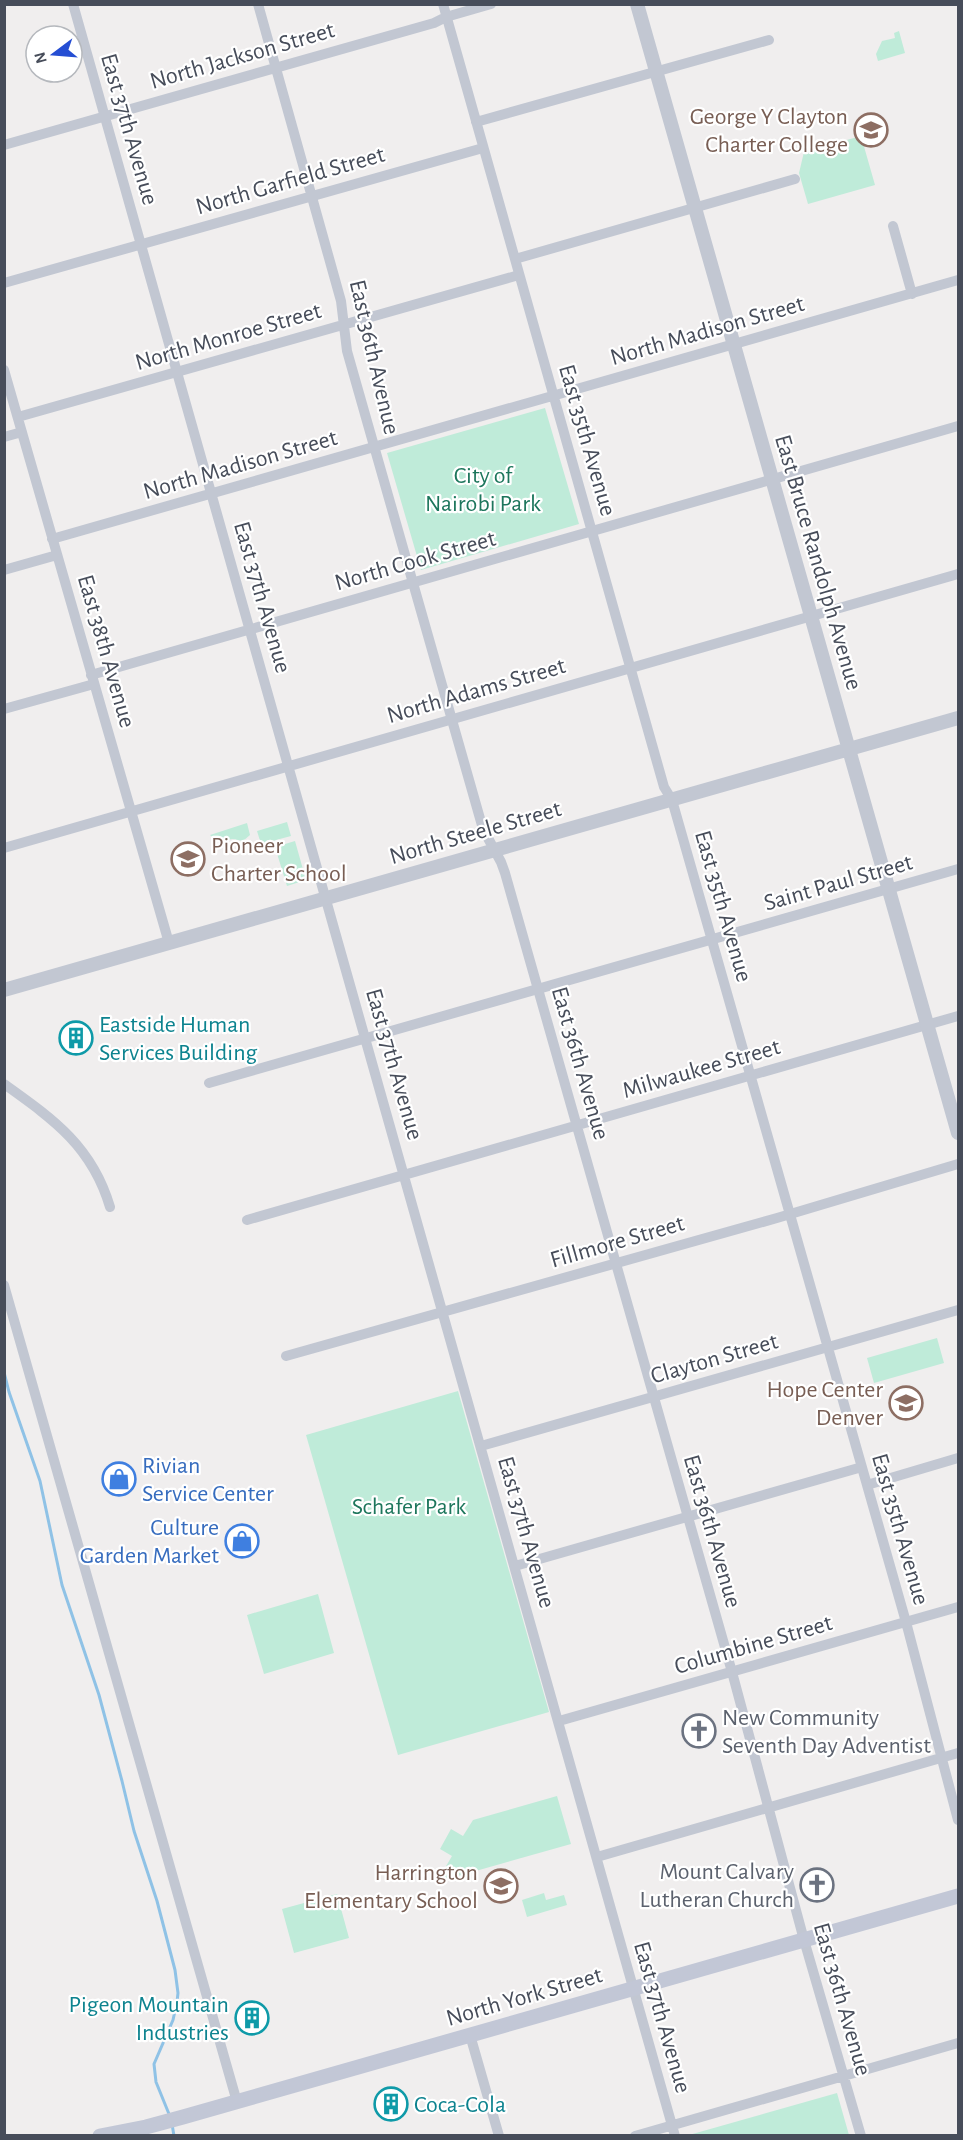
<svg xmlns="http://www.w3.org/2000/svg" width="963" height="2140" font-family="'Alegreya Sans',sans-serif">
  <rect width="100%" height="100%" fill="#f0eeee"/>
  <path fill="#bfebd9" d="M899 31 905 53 878 61 876 54 882 41 895 38 894 33Z
    M861 136 875 185 808 204 799 173 804 152Z
    M545 408 579 524 421 570 387 453Z
    M287 822 291 836 261 844 257 831Z
    M247 823 250 835 243 841 233 839 225 840 221 838H213L210 835Z
    M295 841 306 880 287 886 275 847Z
    M937 1338 944 1363 874 1383 867 1358Z
    M458 1391 549 1712 398 1755 306 1435Z
    M318 1594 334 1653 264 1674 247 1615Z
    M557 1796 571 1844 444 1880 442 1873 452 1856 440 1849 451 1829 463 1836 473 1820Z
    M544 1893 546 1900 564 1895 567 1905 527 1917 522 1900Z
    M337 1894 349 1938 294 1953 282 1909Z
    M837 2093 849 2135H689Z"/>
  <g fill="none" stroke-linecap="round" stroke-linejoin="round">
    <path stroke="#8fc2e6" stroke-width="3" d="M4 1372 9 1392 40 1481 62 1585 99 1695 122 1781 134 1831 157 1901 175 1970 178 1993 177 2002 173 2020 154 2064 156 2082 169 2114
      M172 2124 174 2136"/>
    <path stroke="#c2c7d2" stroke-width="10" d="M73 4 675 2136
      M258 4 341 301 347 351 483 829 501 862 505 873 732 1672 804 1940 861 2136
      M443 4 664 787 672 800 906 1622 958 1820
      M476 122 769 40
      M4 145 434 23 446 17 491 4
      M893 226 912 294
      M515 259 795 179
      M4 283 483 148
      M4 370 169 943
      M18 417 519 275
      M4 437 22 432
      M52 539 958 280
      M4 570 57 555
      M91 675 958 426
      M4 709 94 684
      M4 848 958 574
      M209 1083 958 869
      M4 1084C53 1119 92 1146 110 1207
      M247 1220 958 1016
      M4 1285 237 2102
      M286 1356 777 1218 958 1164
      M481 1446 958 1310
      M867 1485 958 1458
      M515 1566 862 1467
      M559 1721 958 1607
      M597 1857 958 1753
      M470 2035 499 2136
      M635 2136 958 2043"/>
    <path stroke="#c2c7d2" stroke-width="14" d="M637 4 958 1133
      M4 990 958 718"/>
    <path stroke="#c2c7d6" stroke-width="15" d="M100 2136 146 2127 183 2117 958 1896"/>
  </g>
  <defs>
    <symbol id="university-ring" viewBox="-11 -11 22 22"><circle r="9.5" fill="#fff" stroke="#8d6e63" stroke-width="1.5"/><path d="M0-5L7-2L0 1L-7-2ZM-4 1L0 2.5L4 1V4Q0 6-4 4Z" fill="#8d6e63"/></symbol>
    <symbol id="school-ring" viewBox="-11 -11 22 22"><circle r="9.5" fill="#fff" stroke="#8d6e63" stroke-width="1.5"/><path d="M0-5L7-2L0 1L-7-2ZM-4 1L0 2.5L4 1V4Q0 6-4 4Z" fill="#8d6e63"/></symbol>
    <symbol id="building-ring" viewBox="-11 -11 22 22"><circle r="9.5" fill="#fff" stroke="#0f9aa8" stroke-width="1.5"/><path d="M-4-6H4V6H1V3H-1V6H-4ZM-2.5-4.3h1.7v1.8h-1.7ZM.8-4.3h1.7v1.8H.8ZM-2.5-1h1.7V.8h-1.7ZM.8-1h1.7V.8H.8Z" fill="#0f9aa8"/></symbol>
    <symbol id="shop-ring" viewBox="-11 -11 22 22"><circle r="9.5" fill="#fff" stroke="#3f7fe0" stroke-width="1.5"/><path d="M-5-2.5h2.3a2.7 3.5 0 0 1 5.4 0H5L5.5 6h-11ZM-1.5-2.5h3a1.5 2.3 0 0 0-3 0Z" fill="#3f7fe0"/></symbol>
    <symbol id="church-ring" viewBox="-11 -11 22 22"><circle r="9.5" fill="#fff" stroke="#6b7280" stroke-width="1.5"/><path d="M-1.2-6h2.4v3.5h3.3v2.4h-3.3V6h-2.4V-.1h-3.3v-2.4h3.3Z" fill="#6b7280"/></symbol>
  </defs>
  <g fill-rule="evenodd">
    <use href="#university-ring" x="852" y="111" width="38" height="38"/>
    <use href="#school-ring" x="169" y="840" width="38" height="38"/>
    <use href="#building-ring" x="57" y="1019" width="38" height="38"/>
    <use href="#school-ring" x="887" y="1384" width="38" height="38"/>
    <use href="#shop-ring" x="100" y="1460" width="38" height="38"/>
    <use href="#shop-ring" x="223" y="1522" width="38" height="38"/>
    <use href="#church-ring" x="680" y="1712" width="38" height="38"/>
    <use href="#church-ring" x="798" y="1866" width="38" height="38"/>
    <use href="#school-ring" x="482" y="1867" width="38" height="38"/>
    <use href="#building-ring" x="233" y="1999" width="38" height="38"/>
    <use href="#building-ring" x="372" y="2085" width="38" height="38"/>
  </g>
  <g text-anchor="middle" stroke-width="4.5" stroke-linejoin="round" paint-order="stroke">
    <g font-size="24" fill="#474d5a" stroke="#fff">
      <text transform="translate(242 55) rotate(-16)" y="8">North Jackson Street</text>
      <text transform="translate(130 129) rotate(74)" y="8">East 37th Avenue</text>
      <text transform="translate(290 180) rotate(-16)" y="8">North Garfield Street</text>
      <text transform="translate(707 330) rotate(-16)" y="8">North Madison Street</text>
      <text transform="translate(228 336) rotate(-16)" y="8">North Monroe Street</text>
      <text transform="translate(375 357) rotate(77)" y="8">East 36th Avenue</text>
      <text transform="translate(588 440) rotate(74)" y="8">East 35th Avenue</text>
      <text transform="translate(240 464) rotate(-16)" y="8">North Madison Street</text>
      <text transform="translate(415 560) rotate(-16)" y="8">North Cook Street</text>
      <text transform="translate(819 562) rotate(74)" y="8">East Bruce Randolph Avenue</text>
      <text transform="translate(263 597) rotate(74)" y="8">East 37th Avenue</text>
      <text transform="translate(107 651) rotate(74)" y="8">East 38th Avenue</text>
      <text transform="translate(476 690) rotate(-16)" y="8">North Adams Street</text>
      <text transform="translate(475 832) rotate(-16)" y="8">North Steele Street</text>
      <text transform="translate(838 882) rotate(-16)" y="8">Saint Paul Street</text>
      <text transform="translate(724 906) rotate(74)" y="8">East 35th Avenue</text>
      <text transform="translate(581 1063) rotate(74)" y="8">East 36th Avenue</text>
      <text transform="translate(395 1064) rotate(74)" y="8">East 37th Avenue</text>
      <text transform="translate(701 1068) rotate(-16)" y="8">Milwaukee Street</text>
      <text transform="translate(617 1241) rotate(-16)" y="8">Fillmore Street</text>
      <text transform="translate(714 1358) rotate(-16)" y="8">Clayton Street</text>
      <text transform="translate(901 1529) rotate(74)" y="8">East 35th Avenue</text>
      <text transform="translate(713 1531) rotate(74)" y="8">East 36th Avenue</text>
      <text transform="translate(527 1532) rotate(74)" y="8">East 37th Avenue</text>
      <text transform="translate(753 1644) rotate(-16)" y="8">Columbine Street</text>
      <text transform="translate(524 1996) rotate(-16)" y="8">North York Street</text>
      <text transform="translate(843 1999) rotate(74)" y="8">East 36th Avenue</text>
      <text transform="translate(663 2017) rotate(74)" y="8">East 37th Avenue</text>
    </g>
    <g font-size="24" fill="#785e54" stroke="#fff" text-anchor="end">
      <text x="848" y="124">George Y Clayton<tspan x="848" dy="28">Charter College</tspan></text>
      <text x="211" y="853" text-anchor="start">Pioneer<tspan x="211" dy="28">Charter School</tspan></text>
      <text x="883" y="1397">Hope Center<tspan x="883" dy="28">Denver</tspan></text>
      <text x="478" y="1880">Harrington<tspan x="478" dy="28">Elementary School</tspan></text>
    </g>
    <g font-size="24" fill="#1d765c" stroke="#fff">
      <text x="483" y="483">City of<tspan x="483" dy="28">Nairobi Park</tspan></text>
      <text x="409" y="1514">Schafer Park</text>
    </g>
    <g font-size="24" fill="#0d838f" stroke="#fff" text-anchor="start">
      <text x="99" y="1032">Eastside Human<tspan x="99" dy="28">Services Building</tspan></text>
      <text x="229" y="2012" text-anchor="end">Pigeon Mountain<tspan x="229" dy="28">Industries</tspan></text>
      <text x="414" y="2112">Coca-Cola</text>
    </g>
    <g font-size="24" fill="#366cbe" stroke="#fff" text-anchor="start">
      <text x="142" y="1473">Rivian<tspan x="142" dy="28">Service Center</tspan></text>
      <text x="219" y="1535" text-anchor="end">Culture<tspan x="219" dy="28">Garden Market</tspan></text>
    </g>
    <g font-size="24" fill="#5b616d" stroke="#fff" text-anchor="start">
      <text x="722" y="1725">New Community<tspan x="722" dy="28">Seventh Day Adventist</tspan></text>
      <text x="794" y="1879" text-anchor="end">Mount Calvary<tspan x="794" dy="28">Lutheran Church</tspan></text>
    </g>
  </g>
  <rect width="963" height="2140" fill="none" stroke="#474d5a" stroke-width="12"/>
  <g transform="translate(54 54) rotate(254)"><circle r="28" fill="#ffffff" stroke="#b5b8bd" stroke-width="1.5"/>
  <path d="M0-4.5L10 22L0 15L-10 22Z" fill="#254ed3"/>
  <text y="-9" font-size="16" font-weight="bold" text-anchor="middle" fill="#474d5a">N</text>
  </g>
</svg>
